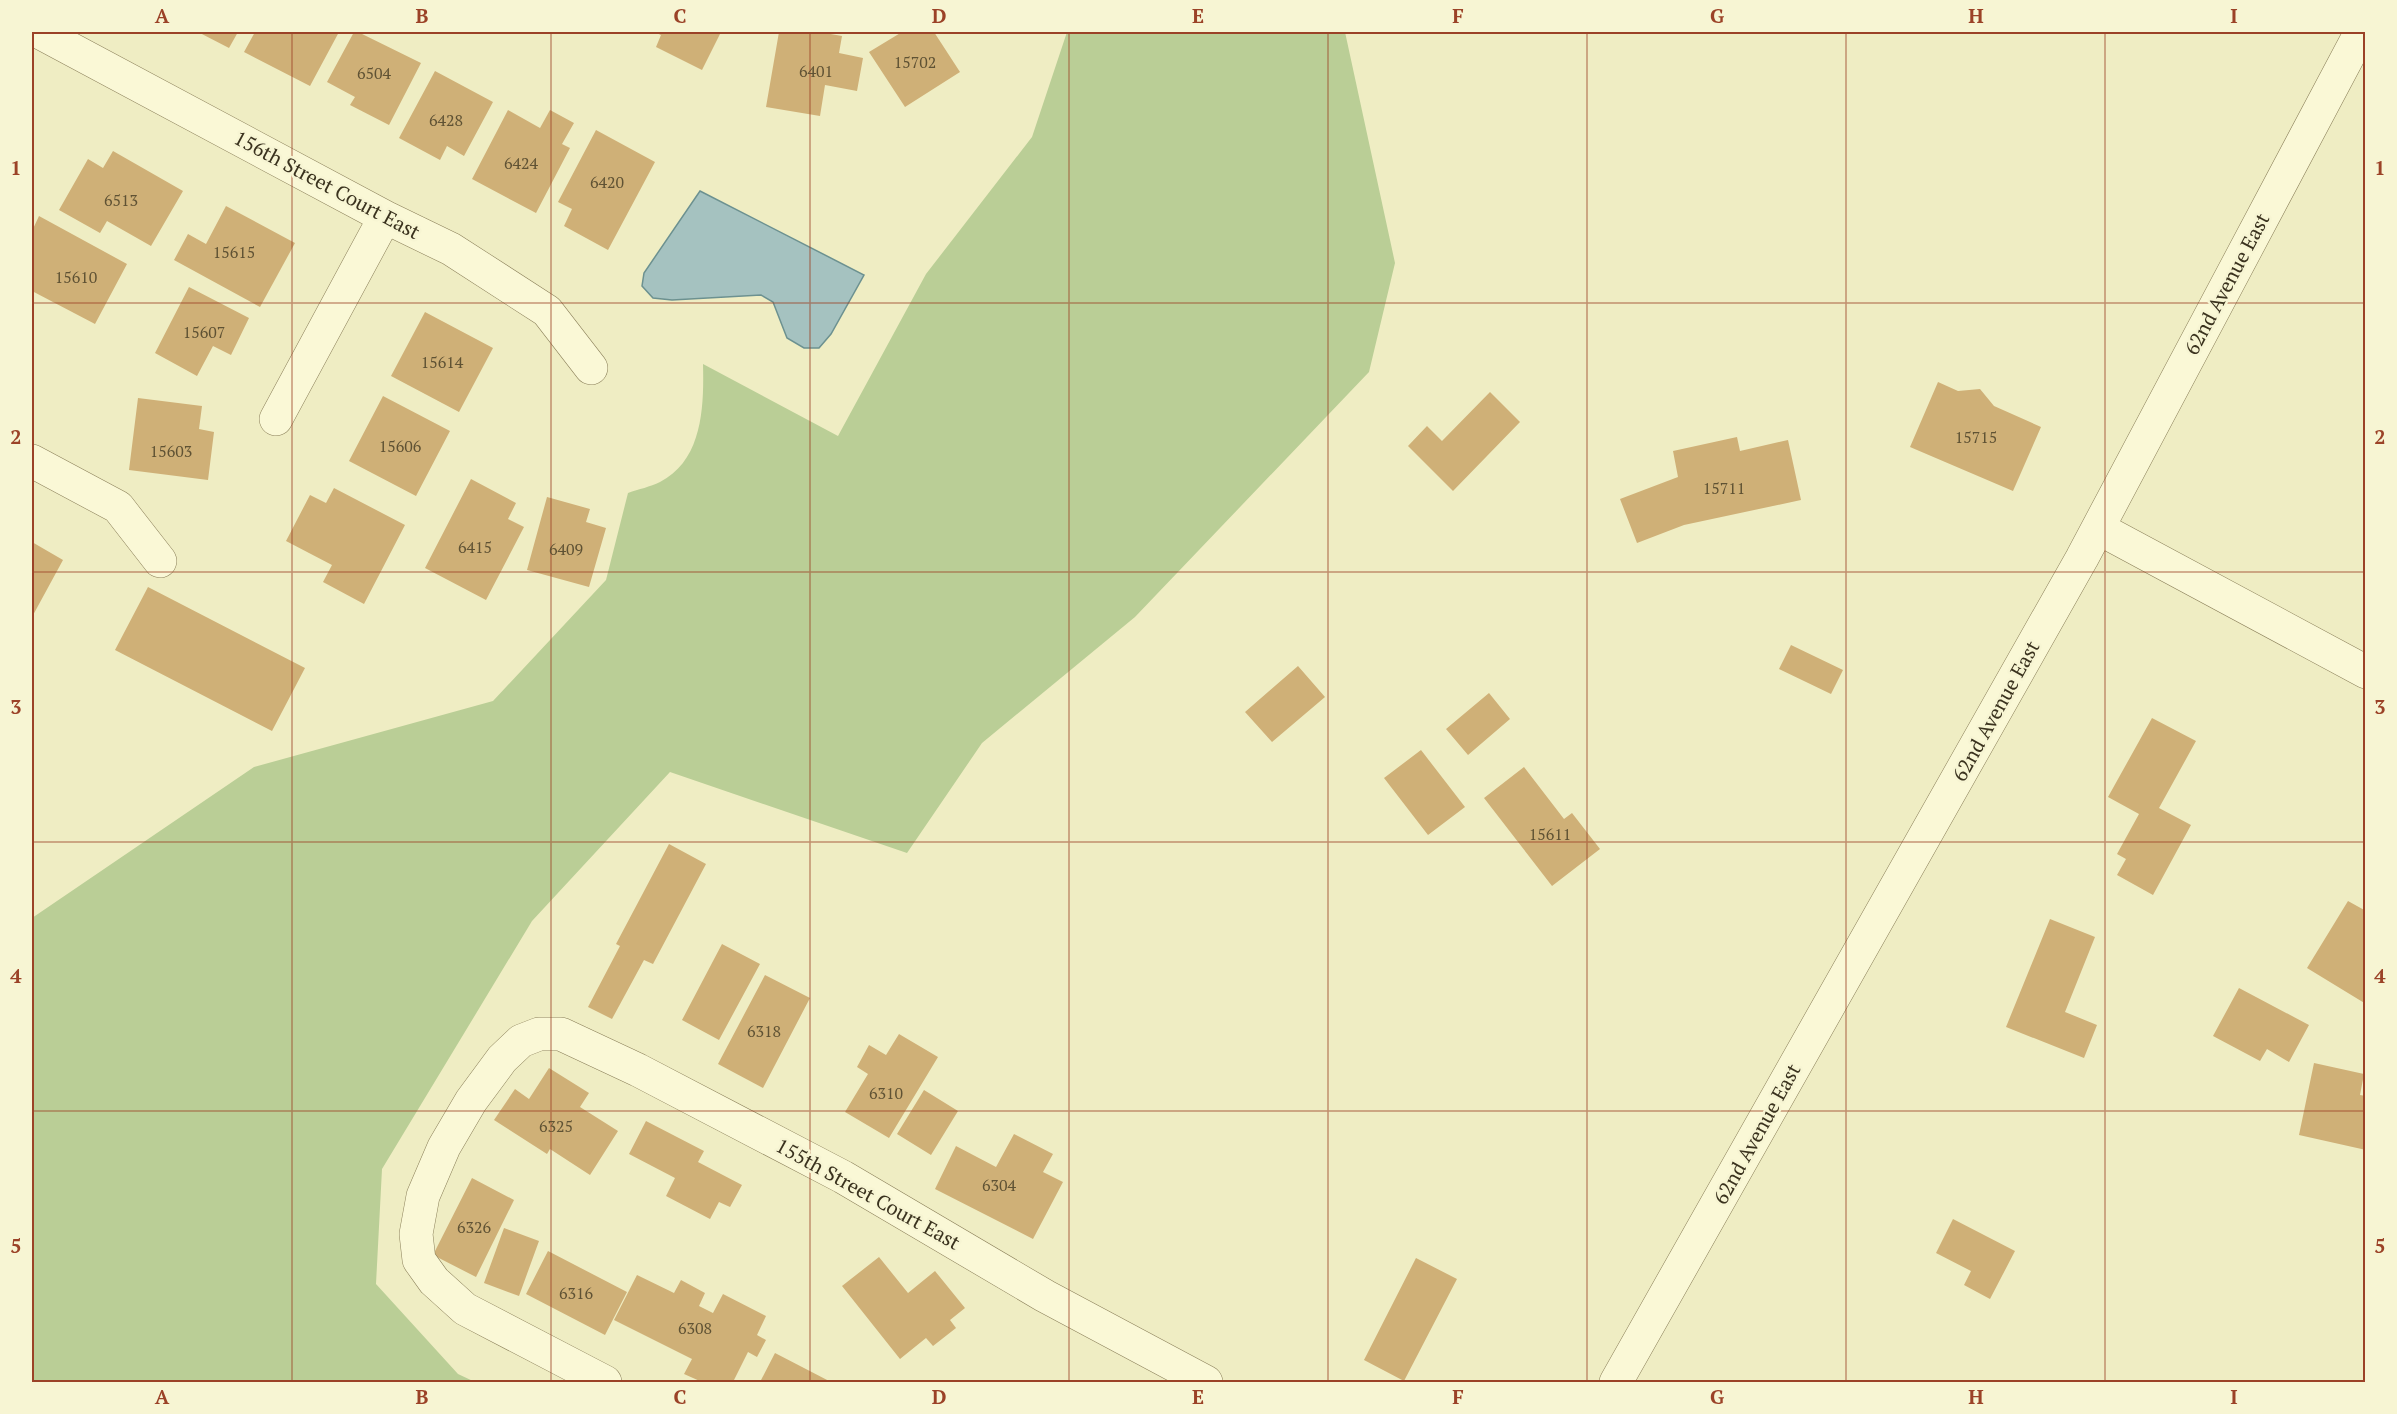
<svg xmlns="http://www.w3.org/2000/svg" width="2397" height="1414" font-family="'PT Serif',serif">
  <rect width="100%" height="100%" fill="#efedc3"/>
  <path fill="#bace96" d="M1067 32H1345L1395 263 1369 372 1135 617 982 743 907 853 670 772 532 921 382 1169 376 1284 458 1374 475 1382H32V918L254 767 493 701 606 580 628 493C639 489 650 487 660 482 703 460 704 406 703 364L838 436 926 274 1032 137Z"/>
  <path fill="#a5c2c0" stroke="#6c9190" stroke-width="1.5" d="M700 191 864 275 831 334 819 348H804L787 338 773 302 761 295 672 300 653 298 642 286 644 273Z"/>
  <path fill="#cfb077" d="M198 32H238L229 48Z
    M255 32H339L310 86 244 52Z
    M354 32H358L421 63 389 125 350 105 355 97 327 82Z
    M654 32H721L702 70 656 47 661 35Z
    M779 32H819L842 36 839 53 863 58 857 91 825 85 820 116 766 107Z
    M902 32H934L960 72 905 107 869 52Z
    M435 71 493 102 464 156 447 146 440 160 399 138Z
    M508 110 540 128 550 110 574 123 562 144 570 148 536 213 472 179Z
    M596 130 655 162 608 250 564 226 572 209 558 202Z
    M113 151 183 191 151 246 107 221 100 233 59 210 88 159 103 168Z
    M226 206 295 243 260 307 174 260 188 234 206 244Z
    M39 216 127 264 95 324 32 291V231Z
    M189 287 249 318 231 355 213 346 197 376 155 353Z
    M425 312 493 348 459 412 391 376Z
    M1938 382 1958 391 1980 389 1994 406 2041 427 2013 491 1910 447Z
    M1490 392 1520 422 1453 491 1408 446 1427 426 1442 441Z
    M383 396 450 431 416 496 349 461Z
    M138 398 202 406 199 429 214 432 208 480 129 470Z
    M1737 437 1740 451 1788 440 1801 500 1684 525 1637 543 1620 499 1678 477 1673 451Z
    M471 479 516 503 508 519 524 527 486 600 425 568Z
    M334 488 405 525 364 604 323 582 332 565 286 541 310 495 326 503Z
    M547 497 590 509 586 522 606 528 589 587 527 570Z
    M32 542 63 560 32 617Z
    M148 587 305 668 272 731 115 650Z
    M1791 645 1843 670 1831 694 1779 669Z
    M1298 666 1325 697 1272 742 1245 712Z
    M1489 693 1510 719 1468 755 1446 729Z
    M2152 718 2196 741 2159 808 2191 825 2153 895 2117 875 2126 859 2117 854 2139 814 2108 797Z
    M1421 750 1465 807 1428 835 1384 778Z
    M1524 767 1564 819 1572 813 1600 849 1552 886 1484 798Z
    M669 844 706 864 653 964 644 960 612 1019 588 1007 620 946 616 944Z
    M2348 901 2366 911V1004L2307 968Z
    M2050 919 2095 937 2065 1012 2097 1025 2084 1058 2006 1027Z
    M722 944 760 964 719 1040 682 1020Z
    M765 975 810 998 763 1088 718 1064Z
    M2239 988 2309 1025 2289 1062 2267 1049 2260 1061 2213 1036Z
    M899 1034 938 1057 889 1138 845 1112 868 1074 857 1067 869 1045 886 1055Z
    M2314 1063 2364 1074 2360 1095 2366 1096V1150L2299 1135Z
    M549 1068 589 1093 580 1107 618 1131 590 1175 550 1149 547 1154 494 1120 515 1089 529 1099Z
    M924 1090 958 1111 931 1155 897 1134Z
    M646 1121 704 1151 698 1162 742 1185 730 1207 719 1202 710 1219 666 1196 675 1178 629 1154Z
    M1014 1134 1053 1154 1043 1172 1063 1182 1033 1239 935 1189 956 1146 996 1167Z
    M472 1178 514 1200 476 1277 433 1255Z
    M1953 1219 2015 1251 1990 1299 1964 1285 1971 1271 1936 1253Z
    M504 1228 539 1241 519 1296 484 1283Z
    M548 1251 627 1292 605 1335 526 1294Z
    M879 1257 908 1293 935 1271 965 1308 950 1320 956 1328 933 1346 926 1338 900 1359 842 1286Z
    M1416 1258 1457 1279 1404 1381 1364 1360Z
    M637 1275 674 1293 681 1280 705 1293 699 1306 713 1313 723 1294 766 1316 757 1335 766 1340 757 1357 748 1352 733 1382H702L684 1374 692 1359 614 1320Z
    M775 1353 831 1382H760Z"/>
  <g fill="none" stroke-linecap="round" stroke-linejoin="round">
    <defs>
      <path id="minor" d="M39 32 385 217 451 249 547 311 591 368
        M276 419 385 217
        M32 461 118 507 160 561
        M2098 528 2366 672
        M605 1382 465 1309 434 1281 419 1260 416 1234 423 1196 444 1147 471 1101 502 1059 521 1041 539 1034H561L638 1070 843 1177 1045 1296 1206 1382
        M1616 1382 2082 558 2361 32"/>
    </defs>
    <use href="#minor" stroke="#8a7f59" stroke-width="34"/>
    <use href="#minor" stroke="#faf8d6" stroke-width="33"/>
  </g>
  <path fill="none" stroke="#9b4227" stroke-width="1.5" stroke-opacity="0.55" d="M292 32V1382M551 32V1382M810 32V1382M1069 32V1382M1328 32V1382M1587 32V1382M1846 32V1382M2105 32V1382M32 303H2366M32 572H2366M32 842H2366M32 1111H2366"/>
  <g text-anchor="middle" stroke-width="5" stroke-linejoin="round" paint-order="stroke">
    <g font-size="16" fill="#5f5234">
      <text x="915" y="68">15702</text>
      <text x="816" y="77">6401</text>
      <text x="374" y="79">6504</text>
      <text x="446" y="126">6428</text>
      <text x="521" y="169">6424</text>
      <text x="607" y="188">6420</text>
      <text x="121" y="206">6513</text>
      <text x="234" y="258">15615</text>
      <text x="76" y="283">15610</text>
      <text x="204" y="338">15607</text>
      <text x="442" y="368">15614</text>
      <text x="1976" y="443">15715</text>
      <text x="400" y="452">15606</text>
      <text x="171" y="457">15603</text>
      <text x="1724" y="494">15711</text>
      <text x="475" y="553">6415</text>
      <text x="566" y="555">6409</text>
      <text x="1550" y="840">15611</text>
      <text x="764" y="1037">6318</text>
      <text x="886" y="1099">6310</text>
      <text x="556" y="1132">6325</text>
      <text x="999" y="1191">6304</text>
      <text x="474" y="1233">6326</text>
      <text x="576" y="1299">6316</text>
      <text x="695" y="1334">6308</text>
    </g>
    <g font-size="20" fill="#3a321e" stroke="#f7f5d3">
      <text transform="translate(327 185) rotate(28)" y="7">156th Street Court East</text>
      <text transform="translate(2227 284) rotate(-62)" y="7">62nd Avenue East</text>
      <text transform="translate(1996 711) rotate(-61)" y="7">62nd Avenue East</text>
      <text transform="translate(1757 1134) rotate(-61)" y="7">62nd Avenue East</text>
      <text transform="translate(868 1194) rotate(29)" y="7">155th Street Court East</text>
    </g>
  </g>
  <rect width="2397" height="1414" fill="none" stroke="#f7f5d3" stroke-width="66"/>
  <rect x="33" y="33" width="2331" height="1348" fill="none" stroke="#9b4227" stroke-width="2"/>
  <g font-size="20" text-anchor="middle" font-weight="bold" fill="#9b4227">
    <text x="162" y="23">A</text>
    <text x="422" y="23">B</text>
    <text x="680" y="23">C</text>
    <text x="939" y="23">D</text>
    <text x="1198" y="23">E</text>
    <text x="1458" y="23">F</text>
    <text x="1717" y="23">G</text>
    <text x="1976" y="23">H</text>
    <text x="2234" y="23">I</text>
    <text x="16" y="175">1</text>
    <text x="2380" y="175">1</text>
    <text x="16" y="444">2</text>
    <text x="2380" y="444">2</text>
    <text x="16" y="714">3</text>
    <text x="2380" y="714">3</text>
    <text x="16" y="983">4</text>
    <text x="2380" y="983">4</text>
    <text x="16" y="1253">5</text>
    <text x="2380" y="1253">5</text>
    <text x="162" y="1404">A</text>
    <text x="422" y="1404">B</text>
    <text x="680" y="1404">C</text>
    <text x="939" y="1404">D</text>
    <text x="1198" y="1404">E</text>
    <text x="1458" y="1404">F</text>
    <text x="1717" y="1404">G</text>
    <text x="1976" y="1404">H</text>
    <text x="2234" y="1404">I</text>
  </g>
</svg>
